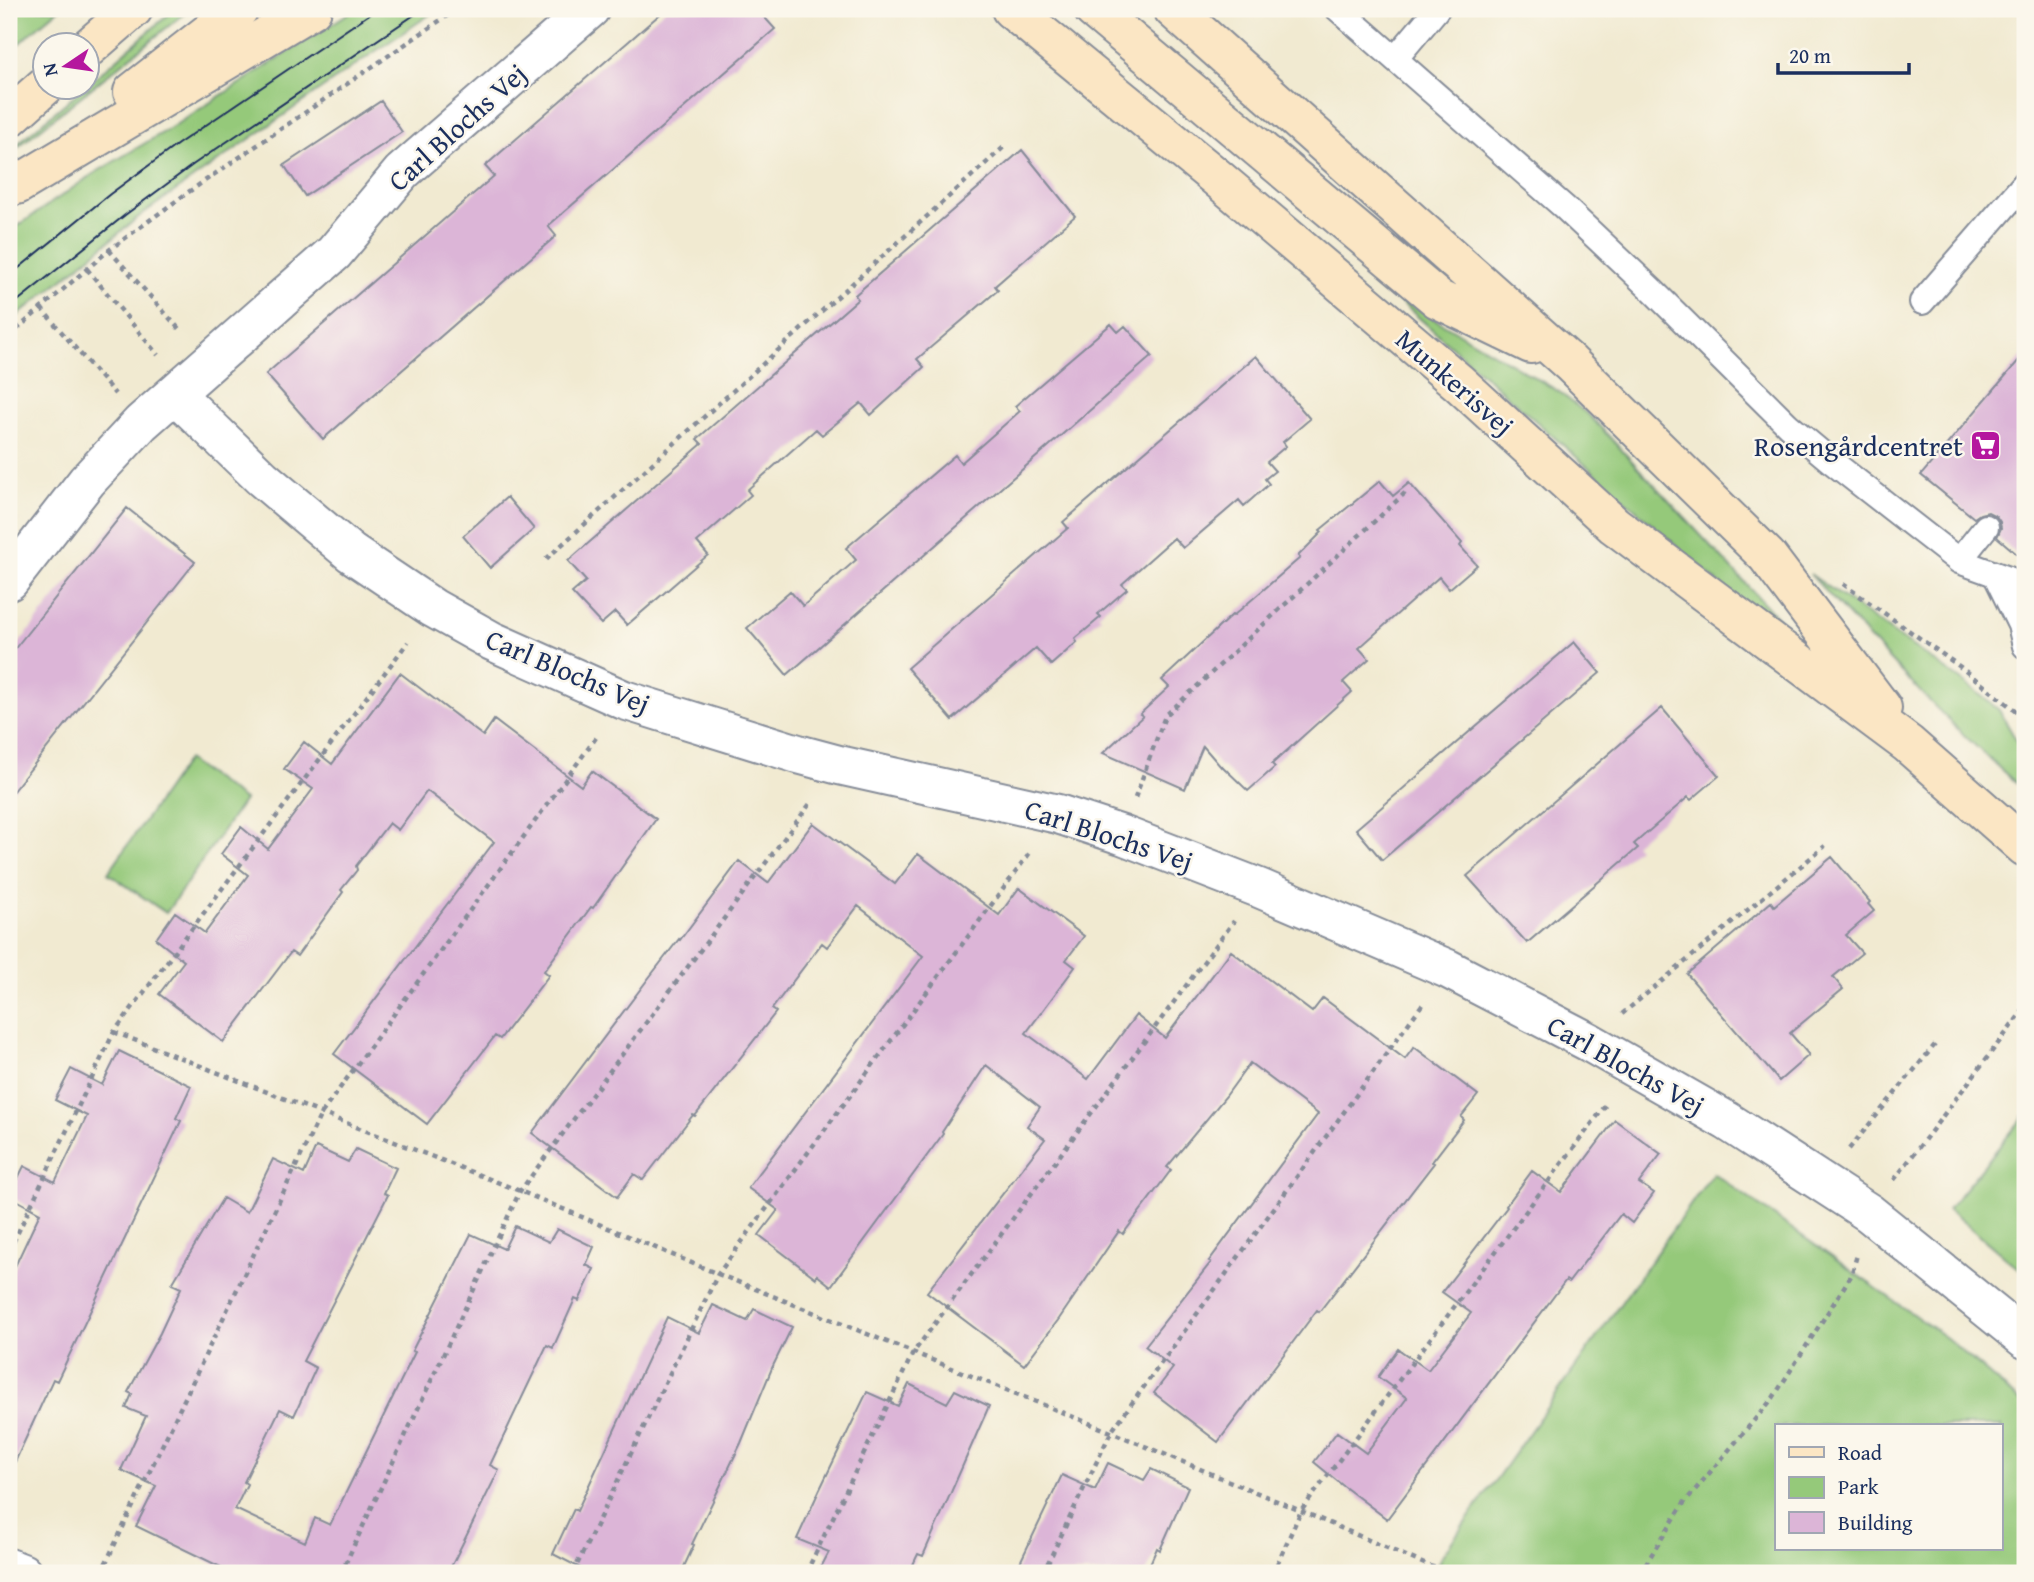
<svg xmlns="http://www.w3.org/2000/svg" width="2034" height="1582" font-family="'Gentium Book Plus',serif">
  <rect width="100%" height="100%" fill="#fbf7ec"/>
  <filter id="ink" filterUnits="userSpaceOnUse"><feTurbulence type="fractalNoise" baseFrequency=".0143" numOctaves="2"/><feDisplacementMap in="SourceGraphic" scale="14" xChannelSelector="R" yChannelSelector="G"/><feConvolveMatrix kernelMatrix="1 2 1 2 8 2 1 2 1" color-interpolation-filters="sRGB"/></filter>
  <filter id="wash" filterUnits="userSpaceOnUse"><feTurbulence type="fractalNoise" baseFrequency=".00686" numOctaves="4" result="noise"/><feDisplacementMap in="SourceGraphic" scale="28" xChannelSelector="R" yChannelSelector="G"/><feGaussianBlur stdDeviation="1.57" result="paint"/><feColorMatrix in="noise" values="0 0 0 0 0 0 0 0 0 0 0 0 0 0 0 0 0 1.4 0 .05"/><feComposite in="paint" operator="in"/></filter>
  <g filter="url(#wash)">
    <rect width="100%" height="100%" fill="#f1ead1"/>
    <path fill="#95c97a" stroke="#587c6c" stroke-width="2" fill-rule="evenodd" d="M9 9H59L9 52Z
      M175 9H190L9 154V151L83 88H88V84Z
      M355 9H438L370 55 141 215 9 323V232L93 174 169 129Z
      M1392 294 1558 391 1591 417 1787 628 1789 639 1781 638Z
      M1810 574 1966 684 1999 710 2015 738 2025 762V791C1948 724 1879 650 1810 574Z
      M187 760 244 800 166 913 108 873Z
      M2025 1115V1274L1948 1209Z
      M1713 1173 1948 1339 2025 1406V1573H1433L1441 1557ZM2001 1426V1549H1777V1426Z"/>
    <g id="blocks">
      <path fill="#dcb5d7" d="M666 9H757L775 29 548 226 556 236 323 439 266 374 494 176 485 166Z
        M381 101 402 132 305 196 284 165Z
        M1022 150 1075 216 995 286 998 290 917 359 924 367 871 415 861 403 822 435 816 429 747 490 751 495 697 542 708 555 627 625 615 612 601 624 572 593 586 581 568 561 702 444 697 439 858 299 855 295Z
        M1111 324 1118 332 1125 326 1152 356 787 675 747 628 790 591 803 606 856 560 846 548 955 455 961 463 1020 411 1015 406Z
        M2025 353V561L1997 537 2001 528 2000 522 1996 516 1988 512 1980 514 1974 518 1921 475Z
        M1256 356 1310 419 1283 442 1286 446 1267 462 1275 471 1265 479 1269 484 1244 506 1239 500 1183 548 1174 538 1122 584 1127 589 1098 614 1101 617 1075 639 1077 642 1051 665 1036 648 952 720 907 668 1068 528 1063 522Z
        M1380 481 1393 496 1409 483 1462 543 1460 546 1477 565 1449 589 1439 577 1359 648 1369 659 1343 682 1352 692 1272 764 1275 767 1248 791 1222 766 1221 767 1203 746 1185 789 1103 753 1143 716 1140 714 1169 687 1162 680 1232 615 1233 616 1300 558 1298 556 1322 532 1320 530Z
        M507 497 534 529 490 568 463 536Z
        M127 508 195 562 9 796V656Z
        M1574 642 1600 673 1382 860 1356 829Z
        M400 673 483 736 494 720 581 786 592 771 656 819 593 908 591 907 544 971 549 975 500 1039 495 1036 427 1124 334 1054 494 842 427 791 398 830 389 823 356 866 357 870 341 890 343 892 297 956 291 952 223 1042 159 994 184 961 156 939 175 912 205 933 248 875 221 854 241 827 268 849 313 789 284 769 304 742 332 764Z
        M1662 708 1719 776 1691 800 1688 797 1634 844 1638 848 1527 943 1467 876Z
        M813 823 895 884 918 854 999 915 1019 888 1084 936 1066 960 1075 967 1026 1033 1088 1079 1136 1015 1165 1038 1231 951 1312 1012 1323 998 1405 1059 1414 1047 1478 1095 1461 1117 1464 1120 1432 1162 1434 1163 1319 1312 1317 1310 1218 1442 1154 1393 1173 1368 1145 1346 1211 1262 1209 1261 1318 1114 1250 1063 1226 1096 1167 1167 1171 1170 1123 1234 1119 1231 1059 1319 1024 1365 927 1292 1045 1139 1027 1126 1040 1107 986 1065 942 1132 943 1134 831 1286 817 1275 816 1278 759 1235 778 1210 748 1188 923 956 858 906 827 947 822 943 772 1009 776 1012 695 1116 693 1115 643 1180 634 1174 617 1197 532 1133 648 979 679 939 680 940 739 861 768 883Z
        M1832 857 1870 902 1868 904 1874 911 1846 935 1862 953 1833 977 1843 989 1790 1033 1809 1055 1779 1081 1687 974 1771 902 1774 906Z
        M119 1051 191 1086 176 1118 181 1121 57 1381 53 1379 9 1475V1279L40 1213 9 1196 24 1166 55 1182 87 1116 55 1100 71 1069 102 1085Z
        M1615 1120 1661 1154 1639 1183 1654 1193 1632 1223 1621 1214 1569 1282 1566 1280 1387 1519 1342 1485 1314 1462 1337 1432 1366 1453 1407 1398 1378 1377 1398 1349 1428 1370 1471 1313 1442 1292 1507 1207 1506 1206 1532 1171 1561 1192Z
        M316 1147 348 1162 356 1149 396 1168 384 1193 388 1195 303 1361 316 1368 294 1416 280 1409 244 1482 247 1484 235 1509 305 1542 315 1518 330 1525 415 1352 412 1351 471 1234 504 1249 515 1226 549 1242 557 1229 594 1247 586 1265 594 1269 579 1301 575 1299 553 1348 547 1345 490 1465 499 1470 448 1573H233L136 1526 156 1486 121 1470 146 1416 126 1408 132 1394 128 1392 160 1333 181 1288 172 1284 223 1198 247 1212 273 1159 304 1174Z
        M713 1305 747 1321 754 1309 792 1327 772 1368 741 1443 692 1544 694 1545 681 1573H590L553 1554 574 1509 577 1511 667 1317 699 1333Z
        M909 1384 947 1403 955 1390 989 1406 923 1556 918 1554 909 1573H818L829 1552 797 1539 819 1491 867 1392 898 1406Z
        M1108 1463 1144 1480 1151 1469 1188 1487 1160 1550 1157 1548 1146 1573H1015L1062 1475 1095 1490Z"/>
    </g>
  </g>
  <g filter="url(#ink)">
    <use href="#blocks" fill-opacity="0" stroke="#868c98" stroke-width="2"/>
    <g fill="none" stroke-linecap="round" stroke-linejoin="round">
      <defs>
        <path id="lane" d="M1338 9 1564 207 1653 291 1788 425 1831 461 1959 561 2025 585
          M1395 59 1437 9
          M1922 302 2025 183
          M1959 561 1986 527
          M1995 574 2020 625 2025 646"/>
        <path id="street" d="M175 394 262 478 351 553 433 608 492 641 624 700 798 754 839 765 1058 814 1122 835 1259 888 1448 969 1589 1042 1727 1121 1869 1213 2025 1339
          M9 581 87 481 141 423 334 253 402 172 590 9
          M9 1568 22 1573"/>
        <path id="secondary" d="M1011 9 1216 177 1459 383 1614 525 1908 744 2025 847
          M1093 9 1438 299 1531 344
          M1173 9 1570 363 1767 556 1882 708
          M88 48 133 9
          M133 92 239 9
          M9 118 46 85
          M17 185 312 9"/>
      </defs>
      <use href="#lane" stroke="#868c98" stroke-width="28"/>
      <use href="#street" stroke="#868c98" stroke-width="42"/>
      <use href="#secondary" stroke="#868c98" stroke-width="42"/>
      <path stroke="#868c98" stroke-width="4.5" stroke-dasharray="5 5" stroke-linecap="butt" d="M109 250 181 331
        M87 269 158 355
        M41 308 115 394
        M9 336 109 250 187 193 457 9
        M546 559 1004 147
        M1843 584 1959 666 2025 718
        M1135 798 1165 716 1405 493
        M1622 1014 1825 846
        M114 1032 520 1191 718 1274 1111 1432 1301 1511 1429 1566 1457 1573
        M1849 1149 1938 1041
        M1894 1180 2025 1008
        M9 1251 114 1032 408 642
        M101 1573 321 1114 598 735
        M341 1573 520 1191 812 801
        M573 1573 718 1274 1032 850
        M806 1573 913 1353 1234 921
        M1043 1573 1111 1432 1424 1002
        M1273 1573 1301 1511 1608 1102
        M1640 1573 1684 1503 1773 1398 1851 1276 1857 1255"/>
      <use href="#lane" stroke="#fff" stroke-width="24"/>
      <use href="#street" stroke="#fff" stroke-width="38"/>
      <use href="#secondary" stroke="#fbe6c4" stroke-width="38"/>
      <path stroke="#1b2f5e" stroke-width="2" d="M9 276 110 194 178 144 377 9
        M9 308 125 215 194 164 423 9"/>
    </g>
  </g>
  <defs>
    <symbol id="supermarket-square" viewBox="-11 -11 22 22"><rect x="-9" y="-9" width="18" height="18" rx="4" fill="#b5179e" stroke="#fbf7ec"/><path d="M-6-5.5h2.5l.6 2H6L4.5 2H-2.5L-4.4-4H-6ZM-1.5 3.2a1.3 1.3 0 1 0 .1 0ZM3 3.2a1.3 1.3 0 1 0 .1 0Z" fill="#fff"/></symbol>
  </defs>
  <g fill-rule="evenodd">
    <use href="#supermarket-square" x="1968" y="428" width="35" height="35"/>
  </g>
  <g text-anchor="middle" stroke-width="5" stroke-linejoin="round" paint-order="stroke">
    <g font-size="28" fill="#1b2f5e" stroke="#fbf7ec">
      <text transform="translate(457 127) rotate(-42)" y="10">Carl Blochs Vej</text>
      <text transform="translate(1455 382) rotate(41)" y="10">Munkerisvej</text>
      <text transform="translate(568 671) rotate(23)" y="10">Carl Blochs Vej</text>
      <text transform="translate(1109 835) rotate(18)" y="10">Carl Blochs Vej</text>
      <text transform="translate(1626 1065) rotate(29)" y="10">Carl Blochs Vej</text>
    </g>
    <g font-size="28" fill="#1b2f5e" stroke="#fbf7ec" text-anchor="end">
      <text x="1963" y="456">Rosengårdcentret</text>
    </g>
  </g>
  <rect width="2034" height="1582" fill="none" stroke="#fbf7ec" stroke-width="35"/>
  <rect x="1775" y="1424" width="228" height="126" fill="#fbf7ec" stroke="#a1a7b3" stroke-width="2"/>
  <rect x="1789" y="1447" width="35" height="10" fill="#fbe6c4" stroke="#a1a7b3" stroke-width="2"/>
  <text x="1838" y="1460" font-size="21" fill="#1b2f5e">Road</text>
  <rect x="1789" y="1477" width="35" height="21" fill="#95c97a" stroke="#a1a7b3" stroke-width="2"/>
  <text x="1838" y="1494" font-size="21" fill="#1b2f5e">Park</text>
  <rect x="1789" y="1512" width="35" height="21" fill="#dcb5d7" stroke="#a1a7b3" stroke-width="2"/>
  <text x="1838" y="1530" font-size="21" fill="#1b2f5e">Building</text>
  <g transform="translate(66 66) rotate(257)"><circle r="33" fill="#fbf7ec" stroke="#a1a7b3" stroke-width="2"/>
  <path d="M0-5L12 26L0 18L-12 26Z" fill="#b5179e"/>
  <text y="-10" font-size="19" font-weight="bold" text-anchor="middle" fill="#1b2f5e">N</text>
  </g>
  <path d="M1778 63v10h131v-10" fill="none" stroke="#1b2f5e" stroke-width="3.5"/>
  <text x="1789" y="63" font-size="21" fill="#1b2f5e" stroke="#fbf7ec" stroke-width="5" paint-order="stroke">20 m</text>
</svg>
